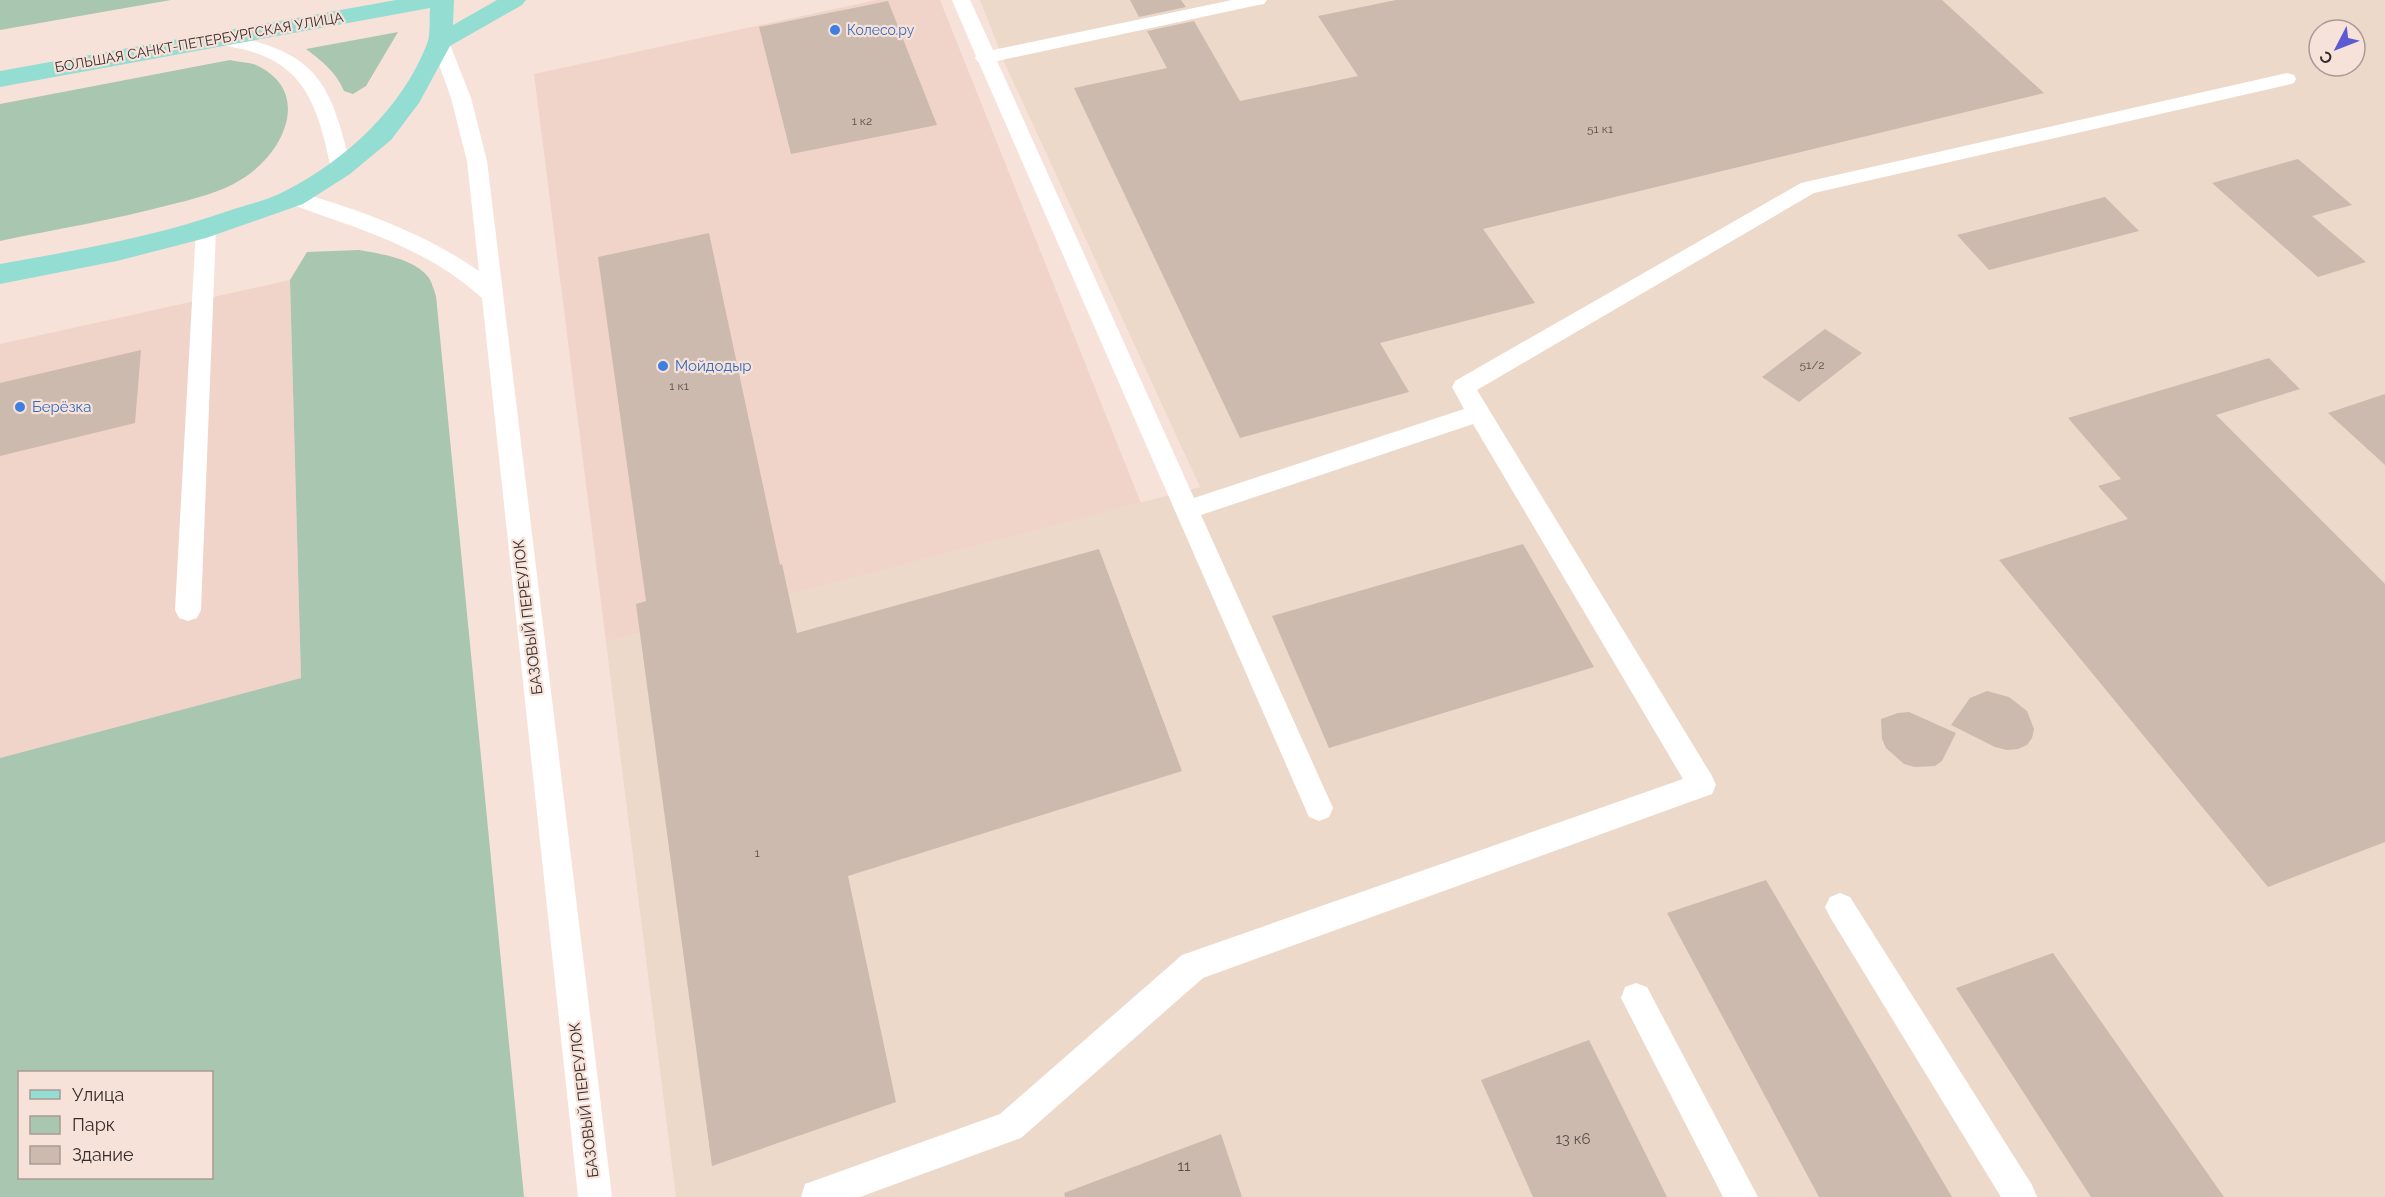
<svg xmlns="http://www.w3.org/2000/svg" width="2385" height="1197" font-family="Raleway,sans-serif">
  <rect width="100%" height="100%" fill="#f7e2da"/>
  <path fill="#f0d4c9" d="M876 0H940L1141 503 606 642 534 74Z
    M290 280 301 678 0 758V344Z"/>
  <path fill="#edd9ca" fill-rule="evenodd" d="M980 0H2385V1197H676L606 642 1200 487 1005 64ZM2319 30H2355V66H2319Z"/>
  <path fill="#a9c6b0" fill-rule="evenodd" d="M0 0H171L0 30Z
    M398 32 366 86 353 94 344 91C336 72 322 61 306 49Z
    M230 60C238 62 249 62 256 65 314 92 283 154 242 179 220 193 193 199 169 205 114 220 56 229 0 241V104Z
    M359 250C381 254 414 258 429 278 432 283 434 290 436 296L524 1197H0V758L301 678 290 280 307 252ZM212 1072V1178H20V1072Z"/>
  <path fill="#cbbaad" d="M1130 0H1181L1186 7 1139 17Z
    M1396 0H1942L2044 93 1483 229 1535 303 1380 343 1409 392 1240 438 1074 88 1167 68 1147 31 1194 21 1240 101 1358 76 1318 16Z
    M888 1 937 125 791 154 759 27Z
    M2298 159 2352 205 2312 216 2366 262 2318 277 2212 183Z
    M2105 197 2139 231 1989 270 1957 235Z
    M709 233 780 565 782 564 797 633 1099 549 1182 771 848 876 896 1102 712 1166 636 604 646 601 598 257Z
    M1825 329 1862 353 1799 402 1762 377Z
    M141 350 135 423 0 456V383Z
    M2269 358 2300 389 2216 415 2385 584V842L2268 887 1999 560 2128 519 2098 486 2121 479 2068 418Z
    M2385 394V465L2328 413Z
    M1523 544 1594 667 1329 748 1272 616Z
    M1987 691 2009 697 2027 711 2034 729 2032 738 2027 745 2018 749 2007 750 1995 747 1951 725 1970 698Z
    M1909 712 1956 733 1942 761 1935 766 1915 767 1904 764 1886 748 1882 739 1881 719 1898 713Z
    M1766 880 1952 1197H1819L1667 913Z
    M2053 953 2224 1197H2091L1956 988Z
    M1589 1040 1667 1197H1533L1481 1080Z
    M1221 1134 1242 1197H1065L1064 1193Z"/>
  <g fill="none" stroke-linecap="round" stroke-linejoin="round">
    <path fill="#fff" fill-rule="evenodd" d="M952 0H970L993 50 1232 0H1267L1264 4 1258 5 997 61 1194 498 1464 409 1452 387 1455 381 1801 183 2287 73 2294 75 2296 79 2294 83 2287 85 1814 193 1477 390 1712 776 1716 785 1712 794 1203 978 1021 1138 860 1197H801L805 1184 1000 1114 1182 955 1683 779 1473 424 1201 515 1333 808 1329 817 1319 821 1309 817 979 63 975 58 976 56Z
      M219 33C314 51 330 76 351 168L348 173 341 175 334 173 331 168C321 124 312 77 266 57 249 49 231 47 212 43L210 39 212 35Z
      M440 36 447 38 449 42 471 98 487 161 612 1197H578L482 298C426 247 356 228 287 203L284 198 287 193 294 191C358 209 424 233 479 271L467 161 451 98 431 42 433 38Z
      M206 222 213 224 216 229 201 610 197 618 188 621 179 618 175 610 196 229 199 224Z
      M1840 893 1850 897 2032 1185 2037 1197H2001L1830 917 1825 907 1830 897Z
      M1636 983 1647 987 1758 1197H1723L1621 998 1625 987Z"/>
    <path fill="#94ddd3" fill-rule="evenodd" d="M396 0H454L453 25 497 0H526L522 5 450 46 419 103 391 140 350 174 303 204 206 238 117 261 0 284V264C79 250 158 236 234 209 251 204 270 199 285 191 346 160 402 108 427 44 431 34 429 19 430 8L0 87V71Z"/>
  </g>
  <g fill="#3f7fe0" stroke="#f7e2da" stroke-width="2">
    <circle cx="835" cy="30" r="6"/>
    <circle cx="663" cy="366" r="6"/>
    <circle cx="20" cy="407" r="6"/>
  </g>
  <g text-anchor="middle" stroke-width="4.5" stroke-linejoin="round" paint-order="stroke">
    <g font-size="12" fill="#5a504b">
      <text x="862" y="125">1 к2</text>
      <text x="1600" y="133">51 к1</text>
      <text x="1812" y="369">51/2</text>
      <text x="679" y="390">1 к1</text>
      <text x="757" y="857">1</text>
    </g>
    <g font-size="14" fill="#366cbe" stroke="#f7e2da" text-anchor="start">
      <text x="847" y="35">Колесо.ру</text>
    </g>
    <g font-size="14" fill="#352d2a" stroke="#f7e2da">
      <text transform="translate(199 42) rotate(-10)" y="5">БОЛЬШАЯ САНКТ-ПЕТЕРБУРГСКАЯ УЛИЦА</text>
    </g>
    <g font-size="15" fill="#366cbe" stroke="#f7e2da" text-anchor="start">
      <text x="675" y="371">Мойдодыр</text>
      <text x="32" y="412">Берёзка</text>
    </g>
    <g font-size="15" fill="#352d2a" stroke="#f7e2da">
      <text transform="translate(528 617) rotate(-97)" y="5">БАЗОВЫЙ ПЕРЕУЛОК</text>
      <text transform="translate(584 1100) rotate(-97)" y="5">БАЗОВЫЙ ПЕРЕУЛОК</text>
    </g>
    <g font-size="15" fill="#5a504b">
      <text x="1573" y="1144">13 к6</text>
      <text x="1184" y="1171">11</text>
    </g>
  </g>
  <rect x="18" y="1071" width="195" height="108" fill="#f7e2da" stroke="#a99a94" stroke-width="1.5"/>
  <rect x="30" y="1090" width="30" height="9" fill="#94ddd3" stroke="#a99a94" stroke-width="1.5"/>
  <text x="72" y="1101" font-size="18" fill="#352d2a">Улица</text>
  <rect x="30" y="1116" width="30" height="18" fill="#a9c6b0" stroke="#a99a94" stroke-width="1.5"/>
  <text x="72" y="1131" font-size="18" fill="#352d2a">Парк</text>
  <rect x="30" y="1146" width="30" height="18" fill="#cbbaad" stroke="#a99a94" stroke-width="1.5"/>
  <text x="72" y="1161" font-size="18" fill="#352d2a">Здание</text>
  <g transform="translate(2337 48) rotate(228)"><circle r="28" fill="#f7e2da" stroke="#a99a94" stroke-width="1.5"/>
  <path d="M0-4.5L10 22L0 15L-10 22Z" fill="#5b5ad2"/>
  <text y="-9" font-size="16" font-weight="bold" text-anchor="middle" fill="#352d2a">С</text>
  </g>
</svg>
